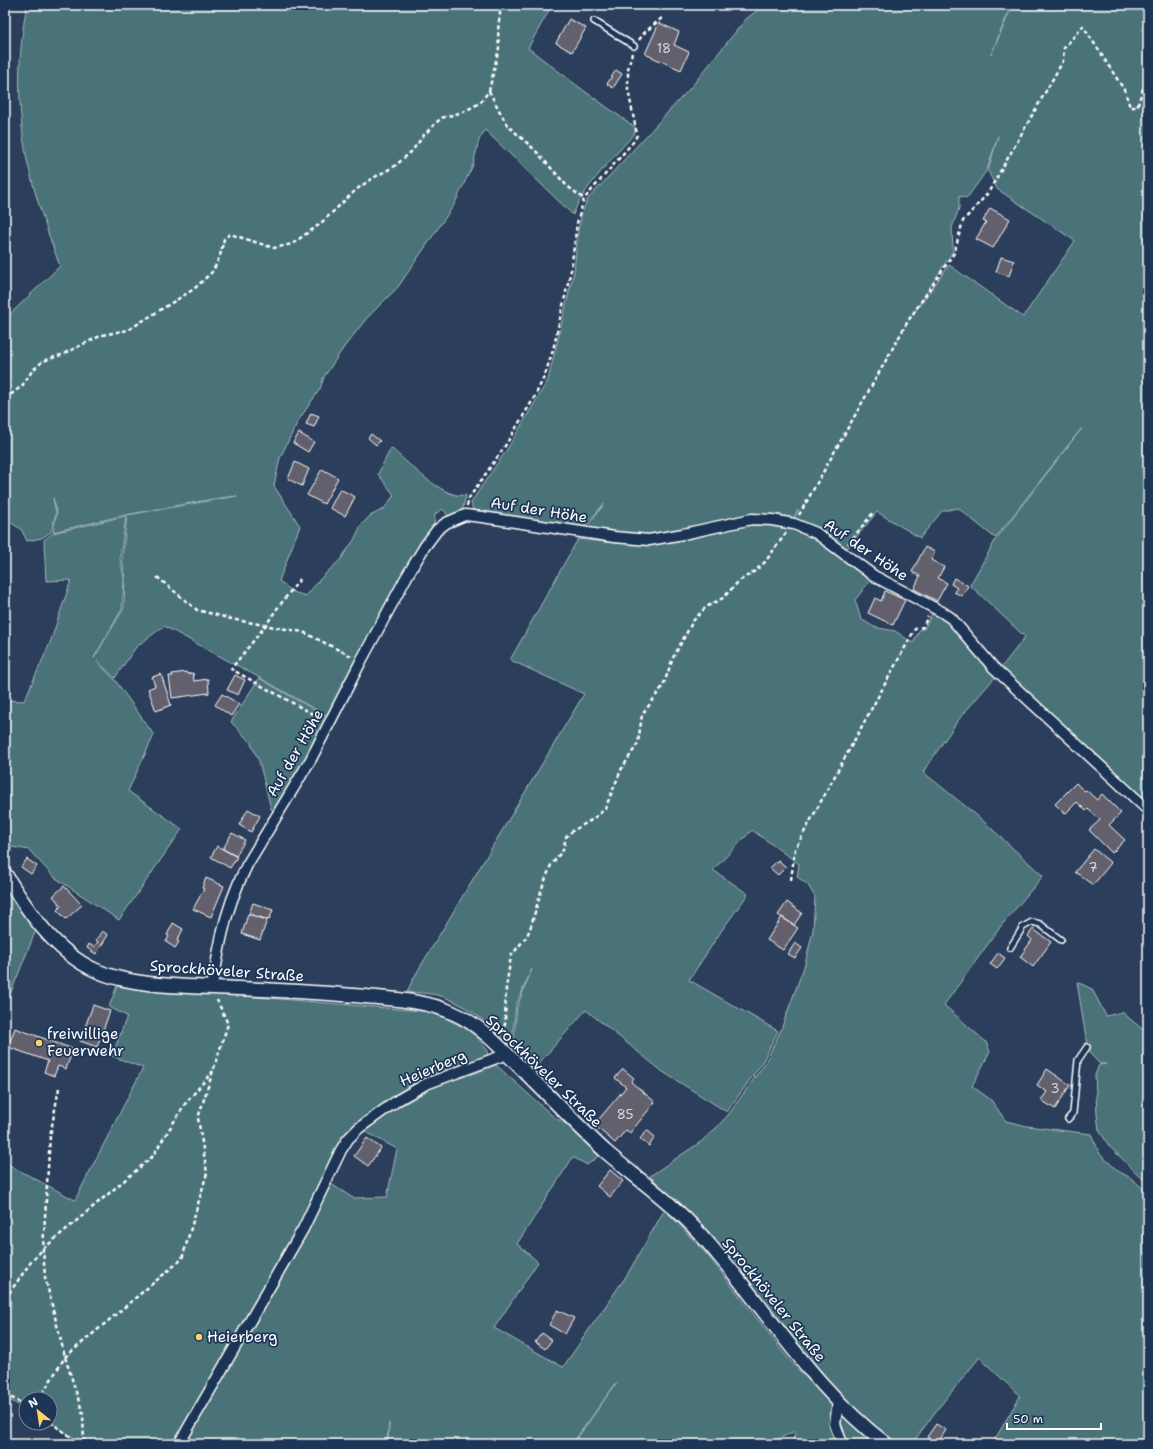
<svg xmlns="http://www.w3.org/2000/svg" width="1153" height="1449" font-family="'Shantell Sans',sans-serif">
  <rect width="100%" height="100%" fill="#2b3e5b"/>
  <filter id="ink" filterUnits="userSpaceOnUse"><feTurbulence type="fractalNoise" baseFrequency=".025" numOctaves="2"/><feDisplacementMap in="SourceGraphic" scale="8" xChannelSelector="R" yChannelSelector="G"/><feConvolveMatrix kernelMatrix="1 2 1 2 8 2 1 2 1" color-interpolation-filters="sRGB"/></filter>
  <g filter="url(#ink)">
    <path fill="#4a7378" stroke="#a4b9bc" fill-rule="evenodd" d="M27 5H552L528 48 583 90 636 128 634 134C617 154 580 191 573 215L485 130 479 140 473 165 454 205 398 287 367 318 344 347 324 377 320 389 298 421 280 458 274 486 300 526 279 581 293 592 306 596 322 577 340 560 354 540 361 525 370 516 384 509 394 495 378 474 391 448C407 462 437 492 457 495 460 496 463 495 466 495L462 512 448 516 443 509 435 514 434 527 420 545 385 604 329 717 260 678 164 626 136 647 115 678 97 661 115 680 154 735 128 791 182 829 119 920 54 877 29 850 12 847 8 859 5 852V700L24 701 50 643 71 580 46 581 44 540 53 533 126 516 120 558 124 579 122 609 94 658 124 608 125 578 122 558 127 515 237 496 213 499 125 515 53 532 57 512 53 498 56 513 51 532 42 538 27 541 21 529 5 519V319L60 266C47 231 35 196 27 160 17 110 17 55 27 5Z
      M764 5H1013L1010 8 991 55 1011 9 1015 5H1148V807L1000 669 1025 637 970 585 996 539 1082 428 995 538 958 508 942 511 920 538 877 512 845 551 821 529 793 520 798 510 793 519 781 515 750 514 649 537 585 529 604 504 583 528 473 510 471 503 483 484 508 448 548 380 574 271 578 230 582 213 587 200 692 86 746 19ZM998 136 988 171 997 189 1075 241 1023 317 949 265 914 313 953 251 952 228 959 208V196L967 198 987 170Z
      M749 525H773L793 529 814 536 872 578 855 600 861 619 874 627 895 631 913 643 920 629H924L934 610 947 621 996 676 959 719 923 772 980 818 1043 876 1001 926 944 1005 986 1042 990 1052 972 1086 991 1100 1006 1121 1027 1126 1091 1134 1100 1154 1118 1171 1131 1178 1148 1193V1444H994V1441L1020 1396 978 1356 979 1358 936 1411 912 1444H893L853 1410 816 1370 700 1225 650 1176 702 1141 715 1129 729 1114 765 1063 780 1032 805 964 813 930 815 897 808 885 797 877 799 864 752 830 713 870 748 894 722 930 689 980 778 1031 762 1063 727 1112 663 1072 586 1010 533 1070 513 1050 517 1007 532 969 516 1005 511 1049C493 1027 471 1007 444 997 433 993 419 993 407 992L413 979 584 694 510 660 578 539C601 542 625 544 649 544 683 543 716 532 749 525Z
      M259 678 328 718 309 757 274 812 271 809 259 761 250 742 231 722Z
      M5 885 30 923 36 930 5 1007Z
      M1077 982 1092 989 1106 1016 1122 1012 1148 1034V1184L1110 1147 1099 1130 1097 1114 1095 1075 1099 1065 1106 1064H1100L1091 1055 1085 1032Z
      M117 986 158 991 244 996 433 1012 465 1028 477 1037 488 1051 487 1057 473 1067 426 1084 398 1098 346 1136 303 1230 224 1367 331 1184 353 1198 387 1197 397 1149 359 1128 398 1101 427 1086 473 1068 470 1075 496 1065 554 1117 571 1127 601 1154 587 1165 573 1157 517 1244 538 1262 494 1328 563 1367 627 1275 665 1209 709 1257 791 1362 842 1415 877 1444H792L795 1431 768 1444H573L617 1382 572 1444H388L389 1423 387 1444H179L191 1423 179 1444H79L74 1438 50 1422V1399H26V1409L5 1398V1166L7 1164 75 1200 143 1068 112 1056 127 1016 109 1007Z"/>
    <path fill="#63606d" stroke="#fff" d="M569 19 586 28 572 52 556 43Z
      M659 23 679 32 674 45 689 52 681 70 645 54Z
      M616 70 622 74 613 88 607 84Z
      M990 208 1010 219 993 248 976 239 986 222 983 221Z
      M1001 257 1014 261 1009 276 996 272Z
      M311 413 319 416 314 427 306 424Z
      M299 433 314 442 308 452 293 443Z
      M371 434 380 441 376 445 368 438Z
      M295 462 309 469 302 486 288 479Z
      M322 469 338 478 324 504 307 495Z
      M340 489 355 497 345 516 330 508Z
      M925 547 935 552 931 560 944 567 938 578 947 583 937 601 914 589 920 576 912 572Z
      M954 578 968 586 962 596 954 592 957 588 951 584Z
      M885 591 905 600 893 625 868 613 875 598 881 601Z
      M186 672 187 674 193 673 194 681 208 679 209 693 172 698 169 676H173L172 674Z
      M161 674 171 705 156 711 148 689 155 686 152 677Z
      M235 675 245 680 238 695 227 690Z
      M222 694 239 704 231 716 215 705Z
      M1076 783 1084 791 1086 790 1097 800 1102 794 1121 813 1109 825 1125 840 1112 853 1089 830 1100 820 1088 809 1086 811 1077 802 1065 814 1055 804Z
      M248 809 260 816 251 832 239 825Z
      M232 833 245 840 236 856 223 849Z
      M217 846 237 857 230 868 211 857Z
      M1094 849 1111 863 1093 885 1075 872Z
      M27 859 37 866 31 874 21 867Z
      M778 860 786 867 778 875 770 868Z
      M206 878 224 886 211 917 193 909 204 889 202 888Z
      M64 886 82 905 66 919 57 910 61 906 53 896Z
      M787 902 802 913 794 925 778 915Z
      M253 903 273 910 269 920 249 914Z
      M248 914 267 920 260 940 242 934Z
      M782 917 798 928 783 950 767 940Z
      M173 923 183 929 177 941 179 942 175 948 166 942 169 936 167 935Z
      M1033 929 1051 942 1033 967 1020 957 1032 940 1028 936Z
      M102 931 108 935 96 954 87 948 89 944 94 947 98 942 96 940Z
      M795 943 802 948 795 958 788 954Z
      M998 953 1005 958 997 969 990 964Z
      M93 1005 110 1011 97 1047 80 1041Z
      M15 1028 73 1049 66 1069 58 1066 54 1076 44 1072 48 1061 8 1047Z
      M623 1069 634 1078 631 1082 655 1102 630 1133 626 1130 615 1143 594 1125 626 1087 615 1078Z
      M1047 1069 1070 1085 1055 1109 1041 1100 1047 1092 1037 1085Z
      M647 1130 655 1137 649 1146 640 1139Z
      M367 1138 381 1148 368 1166 354 1156Z
      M610 1170 623 1181 610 1197 597 1186Z
      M557 1310 574 1318 565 1334 549 1325Z
      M542 1333 552 1340 545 1349 535 1342Z
      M936 1424 946 1430 937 1444 927 1437Z"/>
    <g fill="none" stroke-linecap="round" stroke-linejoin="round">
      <defs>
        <path id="service" d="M594 21 634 46
          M1010 948 1023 927 1032 922 1040 924 1061 940
          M1068 1119 1073 1113 1078 1060 1087 1047"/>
        <path id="minor" d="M211 987C216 970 218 952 222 935 227 911 236 887 247 865L311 759 361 661 407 576 425 546 437 530 446 523 465 515 482 517 614 537 649 540 683 534 752 519 772 520 794 524 816 533 874 576 942 612 951 618 993 667 1148 810
          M838 1402 835 1424 842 1444
          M179 1444 303 1229 341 1150 348 1139 359 1128 398 1100 426 1084 507 1054"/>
        <path id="tertiary" d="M5 874C27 910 55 952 95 970 131 987 187 986 227 988 272 990 316 992 360 996 391 999 425 1000 453 1013 479 1024 499 1046 518 1065 535 1082 552 1099 569 1116 581 1128 593 1140 605 1151 628 1171 652 1188 674 1208 690 1222 706 1240 720 1257 774 1320 818 1393 886 1444"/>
      </defs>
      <use href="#service" stroke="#fff" stroke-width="8"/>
      <use href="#minor" stroke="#fff" stroke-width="13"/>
      <use href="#tertiary" stroke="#fff" stroke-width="16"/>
      <path stroke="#fff" stroke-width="2.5" stroke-dasharray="4 3" stroke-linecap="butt" d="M639 40 644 33 663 17
        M489 91 507 125 535 150 567 186 584 199
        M5 399 22 386 32 371 43 361 61 355 102 335 128 330 194 289 213 271 220 256 224 239 230 234 274 248 292 244 320 224 357 189 373 178 395 166 412 151 424 135 441 118 463 112 480 103 489 91 499 48 498 30 501 5
        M467 506 469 498 505 446 534 398 545 375 553 350 571 270 577 223 584 199 634 141 637 135 628 89V69L632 53
        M799 515 908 321 954 253 963 221 988 193 1063 61 1064 48 1083 26 1125 91 1130 107H1137L1148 74
        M848 544 873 513
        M157 577 197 610 236 620 303 632 351 656
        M300 579 276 610 266 625 231 669 320 718
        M791 880 795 849 915 629 923 627 928 616
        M502 1033 505 1024 506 988 511 956 527 936 531 926 542 888 551 865 563 850 566 837 571 832 593 819 605 809 621 770 638 743 642 715 663 686 673 658 693 621 706 607 723 598 739 581 755 571 765 562 786 533
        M59 1088 50 1136 43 1249 45 1277 65 1357 83 1414 84 1444
        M5 1299 31 1262 43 1249 152 1157 185 1104 213 1071
        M5 1394 26 1406
        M39 1399 65 1357 182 1259 207 1173 198 1118 228 1024 217 1000
        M50 1422 74 1439 78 1444"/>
      <use href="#service" stroke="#1d3557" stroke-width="5"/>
      <use href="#minor" stroke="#1d3557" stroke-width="10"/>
      <use href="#tertiary" stroke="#1d3557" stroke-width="13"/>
    </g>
  </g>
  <g fill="#ffd166" stroke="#1d3557" stroke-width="1.5">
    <circle cx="39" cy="1043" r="4"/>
    <circle cx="199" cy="1337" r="4"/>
  </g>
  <g text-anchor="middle" stroke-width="3.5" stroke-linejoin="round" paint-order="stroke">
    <g font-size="13" fill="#d8d7da">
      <text x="664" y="53">18</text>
      <text x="1093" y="872">7</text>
      <text x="1055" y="1093">3</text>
      <text x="625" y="1119">85</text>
    </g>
    <g font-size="15" fill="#fff" stroke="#1d3557">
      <text transform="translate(539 510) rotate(9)" y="5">Auf der Höhe</text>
      <text transform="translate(866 550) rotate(34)" y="5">Auf der Höhe</text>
      <text transform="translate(295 753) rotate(-60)" y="5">Auf der Höhe</text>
      <text transform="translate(227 971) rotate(4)" y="5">Sprockhöveler Straße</text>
      <text transform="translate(433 1068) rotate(-23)" y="5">Heierberg</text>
      <text transform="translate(544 1071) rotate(44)" y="5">Sprockhöveler Straße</text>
      <text transform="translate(774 1300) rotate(51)" y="5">Sprockhöveler Straße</text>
    </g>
    <g font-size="15" fill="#fff" stroke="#1d3557" text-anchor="start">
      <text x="47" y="1039">freiwillige<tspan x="47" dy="17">Feuerwehr</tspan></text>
      <text x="207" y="1342">Heierberg</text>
    </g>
  </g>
  <rect width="1153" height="1449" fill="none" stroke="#1d3557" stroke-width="20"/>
  <rect x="10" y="10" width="1133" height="1429" fill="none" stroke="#fff" stroke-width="1.5" filter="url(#ink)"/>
  <g transform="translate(38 1411) rotate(330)"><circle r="19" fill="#1d3557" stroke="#77869a"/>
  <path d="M0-3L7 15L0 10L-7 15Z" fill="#ffd166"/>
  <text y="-6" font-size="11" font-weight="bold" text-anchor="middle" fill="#ffffff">N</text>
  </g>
  <path d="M1007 1423v6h94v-6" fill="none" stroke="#ffffff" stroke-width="2"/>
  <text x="1013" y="1423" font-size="12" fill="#ffffff" stroke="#1d3557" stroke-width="3" paint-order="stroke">50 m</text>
</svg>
